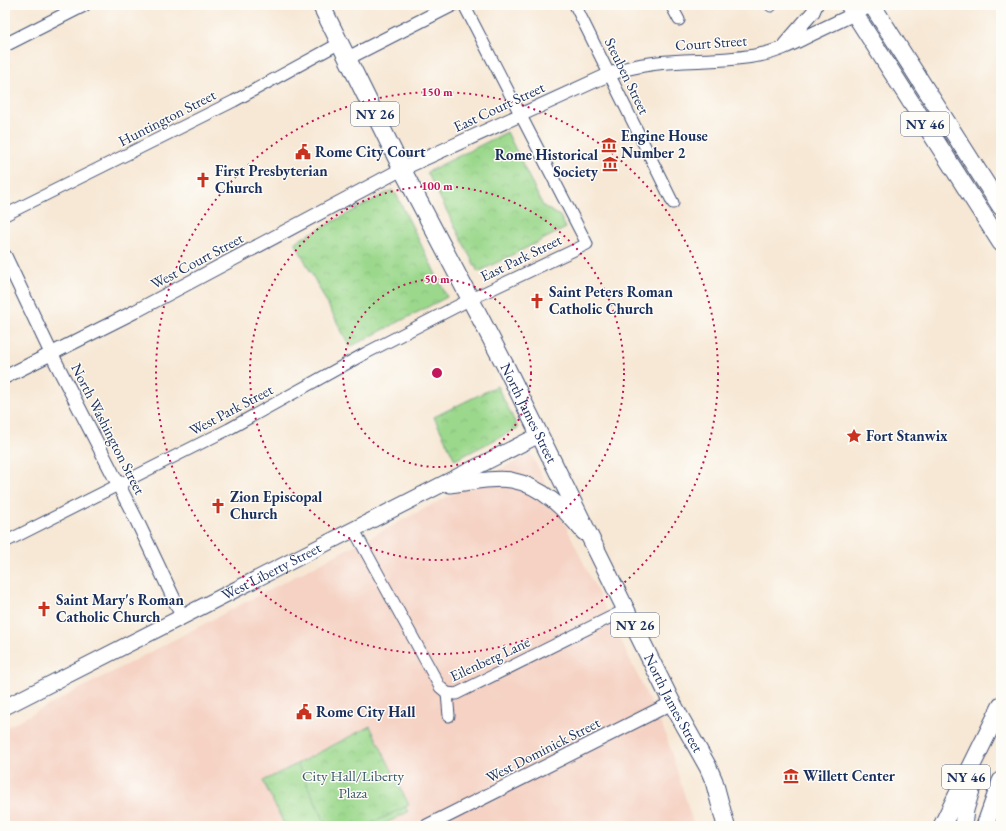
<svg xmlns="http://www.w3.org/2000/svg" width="1006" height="831" font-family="'EB Garamond',serif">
  <defs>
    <pattern id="grass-tufts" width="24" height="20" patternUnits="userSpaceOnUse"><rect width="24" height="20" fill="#9bd88c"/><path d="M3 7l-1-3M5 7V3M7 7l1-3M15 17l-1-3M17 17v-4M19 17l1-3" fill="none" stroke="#85ba7b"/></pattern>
    <pattern id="park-crowns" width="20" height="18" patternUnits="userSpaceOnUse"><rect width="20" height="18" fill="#9bd88c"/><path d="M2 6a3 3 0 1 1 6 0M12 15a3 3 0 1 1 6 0" fill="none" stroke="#85ba7b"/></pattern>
  </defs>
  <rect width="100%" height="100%" fill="#fdfcf7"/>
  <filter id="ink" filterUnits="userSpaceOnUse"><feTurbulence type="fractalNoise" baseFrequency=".025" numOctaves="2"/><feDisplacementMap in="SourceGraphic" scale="8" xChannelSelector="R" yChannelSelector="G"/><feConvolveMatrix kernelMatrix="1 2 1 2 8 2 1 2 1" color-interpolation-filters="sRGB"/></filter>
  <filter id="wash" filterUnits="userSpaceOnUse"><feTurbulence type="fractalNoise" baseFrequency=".012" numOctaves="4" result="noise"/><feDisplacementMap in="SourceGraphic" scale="16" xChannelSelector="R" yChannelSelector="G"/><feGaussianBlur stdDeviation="0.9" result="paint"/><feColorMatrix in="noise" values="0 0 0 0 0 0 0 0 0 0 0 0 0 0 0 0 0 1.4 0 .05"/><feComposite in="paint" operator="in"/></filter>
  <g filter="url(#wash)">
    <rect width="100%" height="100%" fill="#f7e8d5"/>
    <path fill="#f5d2c3" d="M531 453 666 735 694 826H5V728Z"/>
    <path fill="url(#grass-tufts)" stroke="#5b8475" d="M367 729 408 812 381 826H285L263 781Z"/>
    <path fill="url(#park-crowns)" stroke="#5b8475" d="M507 132 543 206 560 216 566 228 478 272 427 172Z
      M392 190 396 194 447 297 350 347 295 242Z
      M497 386 518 428 455 460 434 417Z
      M370 726 409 805 366 826H327L297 764Z"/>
  </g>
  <g filter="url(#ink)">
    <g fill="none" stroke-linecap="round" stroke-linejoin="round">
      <defs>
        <path id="minor" d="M575 5 673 203
          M671 5 679 20
          M770 5 771 6
          M5 215 234 101 340 43
          M354 530 440 687 447 693 456 694 627 609
          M5 542 229 429 366 353 469 300 587 244 464 5
          M447 693 449 716"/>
        <path id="tertiary" d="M785 44 813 12 816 5
          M5 45 84 5
          M348 58 452 5
          M5 256 52 355 137 521 182 616
          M5 377 136 311 402 169 610 74C659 55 709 65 759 55 777 52 794 43 810 35 831 25 852 15 873 5
          M427 826 672 703"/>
        <g id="secondary">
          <path d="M450 485C469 483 492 477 511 480 543 486 565 510 584 533"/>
          <path id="s1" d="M5 707 539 435"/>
        </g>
        <g id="primary">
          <path id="s2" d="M321 5 402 169 507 369 672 703 708 767 714 781 726 826"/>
          <path d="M849 5 1001 243"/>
          <path d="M872 5 1001 207"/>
          <path d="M942 826 1001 706"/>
          <path d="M963 826 965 810 975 777"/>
          <path d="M985 826 1001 781"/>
        </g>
      </defs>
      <use href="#minor" stroke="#3c4b70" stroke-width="13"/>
      <use href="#tertiary" stroke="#3c4b70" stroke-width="15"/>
      <use href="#secondary" stroke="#3c4b70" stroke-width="17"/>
      <use href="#primary" stroke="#3c4b70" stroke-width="19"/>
      <use href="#minor" stroke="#fff" stroke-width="11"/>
      <use href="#tertiary" stroke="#fff" stroke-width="13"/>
      <use href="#secondary" stroke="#fff" stroke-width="15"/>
      <use href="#primary" stroke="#fff" stroke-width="17"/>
    </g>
  </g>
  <g fill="none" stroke="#c2185b" stroke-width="2" stroke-dasharray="2 4">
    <circle cx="437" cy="373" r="94"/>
    <circle cx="437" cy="373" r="187"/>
    <circle cx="437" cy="373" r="281"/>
  </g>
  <defs>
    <symbol id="museum-bare" viewBox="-9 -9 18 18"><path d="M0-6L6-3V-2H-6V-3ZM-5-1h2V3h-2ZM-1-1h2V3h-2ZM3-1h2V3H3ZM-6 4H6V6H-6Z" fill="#c8321e" stroke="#fdfcf7" stroke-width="2.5" paint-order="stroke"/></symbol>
    <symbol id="civic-bare" viewBox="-9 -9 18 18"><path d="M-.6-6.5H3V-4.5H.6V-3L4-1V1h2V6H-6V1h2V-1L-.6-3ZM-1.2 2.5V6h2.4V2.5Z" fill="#c8321e" stroke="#fdfcf7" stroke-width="2.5" paint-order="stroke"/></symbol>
    <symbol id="church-bare" viewBox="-9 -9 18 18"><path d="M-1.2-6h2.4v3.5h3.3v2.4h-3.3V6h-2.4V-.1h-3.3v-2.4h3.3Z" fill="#c8321e" stroke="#fdfcf7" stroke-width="2.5" paint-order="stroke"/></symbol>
    <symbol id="sight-bare" viewBox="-9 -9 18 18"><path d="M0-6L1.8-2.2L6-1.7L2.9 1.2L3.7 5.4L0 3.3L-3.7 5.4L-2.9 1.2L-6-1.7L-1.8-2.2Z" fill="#c8321e" stroke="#fdfcf7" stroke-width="2.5" paint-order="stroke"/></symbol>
  </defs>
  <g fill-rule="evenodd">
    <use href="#museum-bare" x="598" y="134" width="22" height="22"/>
    <use href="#civic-bare" x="292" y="141" width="22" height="22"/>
    <use href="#museum-bare" x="599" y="153" width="22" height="22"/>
    <use href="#church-bare" x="192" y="169" width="22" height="22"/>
    <use href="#church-bare" x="526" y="290" width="22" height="22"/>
    <use href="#sight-bare" x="843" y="425" width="22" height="22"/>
    <use href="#church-bare" x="207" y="495" width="22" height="22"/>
    <use href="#church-bare" x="33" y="598" width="22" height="22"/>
    <use href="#civic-bare" x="293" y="701" width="22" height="22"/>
    <use href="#museum-bare" x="780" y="765" width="22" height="22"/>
  </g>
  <g text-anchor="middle" stroke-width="3" stroke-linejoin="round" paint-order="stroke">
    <g fill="#fdfcf7" stroke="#5f6c8c" stroke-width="1">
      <rect x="351" y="102" width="48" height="24" rx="3"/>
      <rect x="901" y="112" width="48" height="24" rx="3"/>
      <rect x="611" y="613" width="48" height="24" rx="3"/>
      <rect x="942" y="765" width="48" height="24" rx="3"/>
    </g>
    <g font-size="14" font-weight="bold" fill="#1b2f5e">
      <text x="375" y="119">NY 26</text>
      <text x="925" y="129">NY 46</text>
      <text x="635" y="630">NY 26</text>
      <text x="966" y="782">NY 46</text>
    </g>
    <g font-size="15" fill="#1b2f5e" stroke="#fdfcf7">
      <text transform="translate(711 43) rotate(-4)" y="5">Court Street</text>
      <text transform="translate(627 76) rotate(64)" y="5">Steuben Street</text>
      <text transform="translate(499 107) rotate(-25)" y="5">East Court Street</text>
      <text transform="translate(167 118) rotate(-27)" y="5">Huntington Street</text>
      <text transform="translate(521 258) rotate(-26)" y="5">East Park Street</text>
      <text transform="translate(197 261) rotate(-28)" y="5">West Court Street</text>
      <text transform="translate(231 410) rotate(-28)" y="5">West Park Street</text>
      <text dy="5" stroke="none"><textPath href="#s2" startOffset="458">North James Street</textPath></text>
      <text transform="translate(108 429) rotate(63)" y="5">North Washington Street</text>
      <text dy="5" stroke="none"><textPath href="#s1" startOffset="299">West Liberty Street</textPath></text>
      <text transform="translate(490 659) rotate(-25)" y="5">Eilenberg Lane</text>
      <text dy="5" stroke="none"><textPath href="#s2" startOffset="782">North James Street</textPath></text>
      <text transform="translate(543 750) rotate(-27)" y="5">West Dominick Street</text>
    </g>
    <g font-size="15" font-weight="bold" fill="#1b2f5e" stroke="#fdfcf7" text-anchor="start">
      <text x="621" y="141">Engine House<tspan x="621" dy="17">Number 2</tspan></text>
      <text x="315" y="157">Rome City Court</text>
      <text x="598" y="160" text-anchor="end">Rome Historical<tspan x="598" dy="17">Society</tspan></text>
      <text x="215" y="176">First Presbyterian<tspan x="215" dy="17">Church</tspan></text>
      <text x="549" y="297">Saint Peters Roman<tspan x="549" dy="17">Catholic Church</tspan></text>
      <text x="866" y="441">Fort Stanwix</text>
      <text x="230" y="502">Zion Episcopal<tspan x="230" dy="17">Church</tspan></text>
      <text x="56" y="605">Saint Mary's Roman<tspan x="56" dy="17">Catholic Church</tspan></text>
      <text x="316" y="717">Rome City Hall</text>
      <text x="803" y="781">Willett Center</text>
    </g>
    <g font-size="15" fill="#3b596a" stroke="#fdfcf7">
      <text x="353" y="781">City Hall/Liberty<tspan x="353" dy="17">Plaza</tspan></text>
    </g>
  </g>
  <circle cx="437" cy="373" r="6" fill="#c2185b" stroke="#fdfcf7" stroke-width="2"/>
  <g font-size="12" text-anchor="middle" font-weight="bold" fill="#c2185b" stroke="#fdfcf7" stroke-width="3" stroke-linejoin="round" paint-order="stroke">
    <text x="437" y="96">150 m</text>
    <text x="437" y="190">100 m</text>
    <text x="437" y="283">50 m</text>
  </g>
  <rect width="1006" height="831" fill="none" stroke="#fdfcf7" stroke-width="20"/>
</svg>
